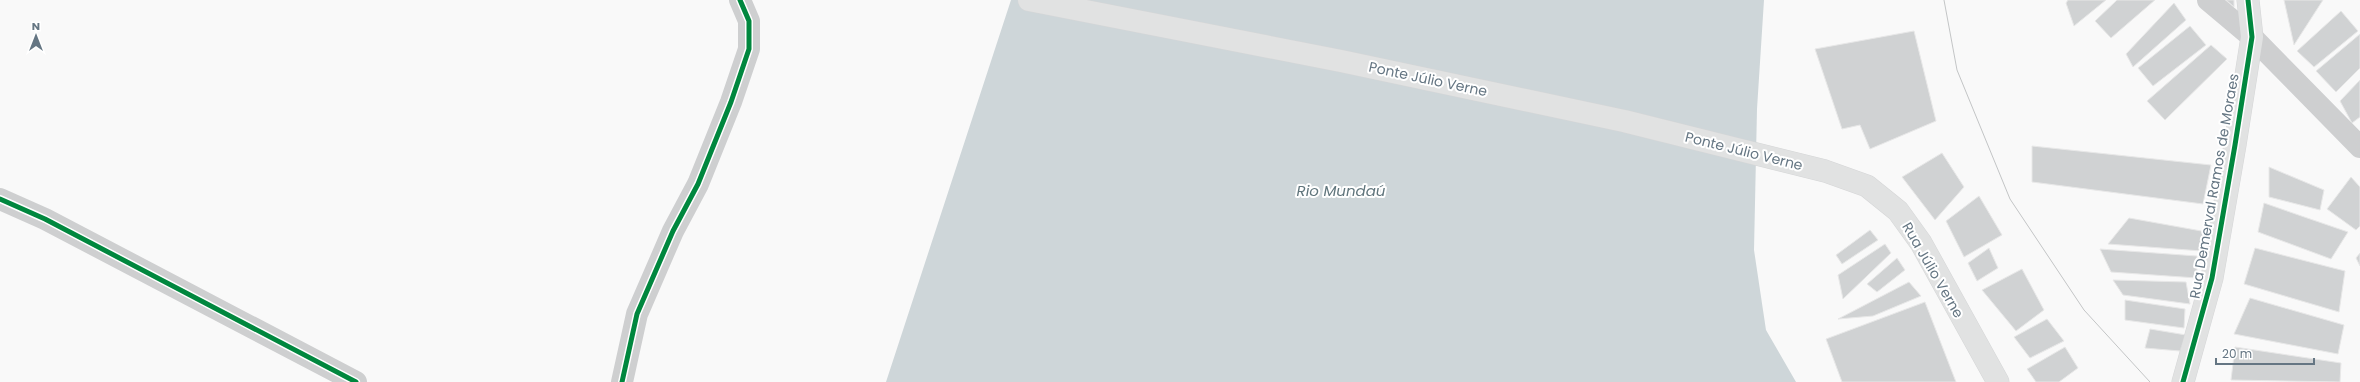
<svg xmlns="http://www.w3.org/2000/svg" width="2360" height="382" font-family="Poppins,sans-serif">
  <rect width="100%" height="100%" fill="#f9f9f9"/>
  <path fill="#ced6d9" d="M1011 0H1764L1757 109 1754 250 1766 330 1796 382H886Z"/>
  <path fill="#d0d2d3" stroke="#e8e8e8" d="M2068 0H2106L2074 26 2066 3Z
    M2117 0H2155L2111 38 2095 21Z
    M2226 0H2234V7Z
    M2284 0H2323L2294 45Z
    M2174 3 2186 20 2133 67 2126 54Z
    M2341 11 2358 31 2314 67 2297 51Z
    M2190 26 2206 45 2153 86 2138 68Z
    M1914 31 1936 121 1870 149 1860 125 1842 129 1815 49Z
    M2360 34V68L2336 92 2316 71Z
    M2211 45 2227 59 2165 120 2147 101Z
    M2360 80V117L2352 123 2340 101Z
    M2032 146 2211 165 2203 204 2032 182Z
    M1942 153 1964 187 1935 220 1902 177Z
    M2269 167 2324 190 2320 210 2269 197Z
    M2351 177 2360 187V226L2356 230 2327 209Z
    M1979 196 2002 235 1964 257 1946 221Z
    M2264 203 2313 220 2348 232 2331 259 2258 232Z
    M2129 218 2207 232 2202 251 2108 244Z
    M1870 230 1878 240 1842 264 1836 255Z
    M1885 244 1891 253 1843 299 1838 275Z
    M1989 248 1998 268 1977 281 1968 263Z
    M2255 248 2345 271 2339 312 2244 284Z
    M2100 249 2197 256V278L2111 272Z
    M2360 253V266L2356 258Z
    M1897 258 1905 270 1877 292 1867 284Z
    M2022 269 2044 310 2016 331 1982 290Z
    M2113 280 2186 282 2190 304 2123 295Z
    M1909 282 1921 296 1873 316 1838 319Z
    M2250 298 2344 325 2338 354 2234 334Z
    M2125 300 2185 309 2184 328 2125 320Z
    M1925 302 1956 382H1842L1826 339Z
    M2047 319 2064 341 2030 358 2014 337Z
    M2150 329 2186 335 2180 351 2145 348Z
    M2065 347 2078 368 2059 382H2036L2027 369Z
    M2235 347 2341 363 2340 382 2231 380Z"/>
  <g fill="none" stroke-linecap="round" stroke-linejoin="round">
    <defs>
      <path id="secondary" d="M2183 382 2212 278 2235 145 2252 37 2248 0"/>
      <path id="primary" d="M1029 0 1341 61 1624 121 1825 171 1867 186 1898 211 1921 243 1998 382"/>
    </defs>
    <use href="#secondary" stroke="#d5d6d7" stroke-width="23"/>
    <use href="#primary" stroke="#d5d6d7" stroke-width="23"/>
    <path stroke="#cecfd0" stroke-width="22" d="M2208 0 2252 37 2360 147
      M0 199 45 219 356 382
      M622 382 637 314 673 231 698 184 731 102 749 49V21L740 0"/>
    <use href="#secondary" stroke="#e1e2e2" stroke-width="22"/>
    <use href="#primary" stroke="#e1e2e2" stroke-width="22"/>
    <path stroke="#c3c5c6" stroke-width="1" d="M1944 0 1957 70 2010 199 2084 310 2150 382"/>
    <defs>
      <path id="cycleway" d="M0 199 45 219 356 382
        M622 382 637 314 673 231 698 184 731 102 749 49V21L740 0
        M2183 382 2212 278 2235 145 2252 37 2248 0"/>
    </defs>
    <use href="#cycleway" stroke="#fff" stroke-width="8"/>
    <use href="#cycleway" stroke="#00873e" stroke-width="5"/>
  </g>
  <g text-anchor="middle" stroke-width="4" stroke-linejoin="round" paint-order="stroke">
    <g font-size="14" fill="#657683" stroke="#fff">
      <text transform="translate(1428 79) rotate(12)" y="5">Ponte Júlio Verne</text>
      <text transform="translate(1744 151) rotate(14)" y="5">Ponte Júlio Verne</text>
      <text transform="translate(2214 186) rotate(-80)" y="5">Rua Demerval Ramos de Moraes</text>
      <text transform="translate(1933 270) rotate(60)" y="5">Rua Júlio Verne</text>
    </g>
    <g font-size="15" font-style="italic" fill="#60757c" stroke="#fff">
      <text x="1341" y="196">Rio Mundaú</text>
    </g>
  </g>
  <g transform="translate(36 36)" stroke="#ffffff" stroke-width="3" paint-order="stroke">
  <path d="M0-3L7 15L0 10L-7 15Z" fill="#657683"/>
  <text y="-6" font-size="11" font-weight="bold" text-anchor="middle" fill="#657683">N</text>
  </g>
  <path d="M2216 358v6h98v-6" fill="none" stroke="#657683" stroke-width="2"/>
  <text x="2222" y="358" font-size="12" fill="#657683" stroke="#ffffff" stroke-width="3" paint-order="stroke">20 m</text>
</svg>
